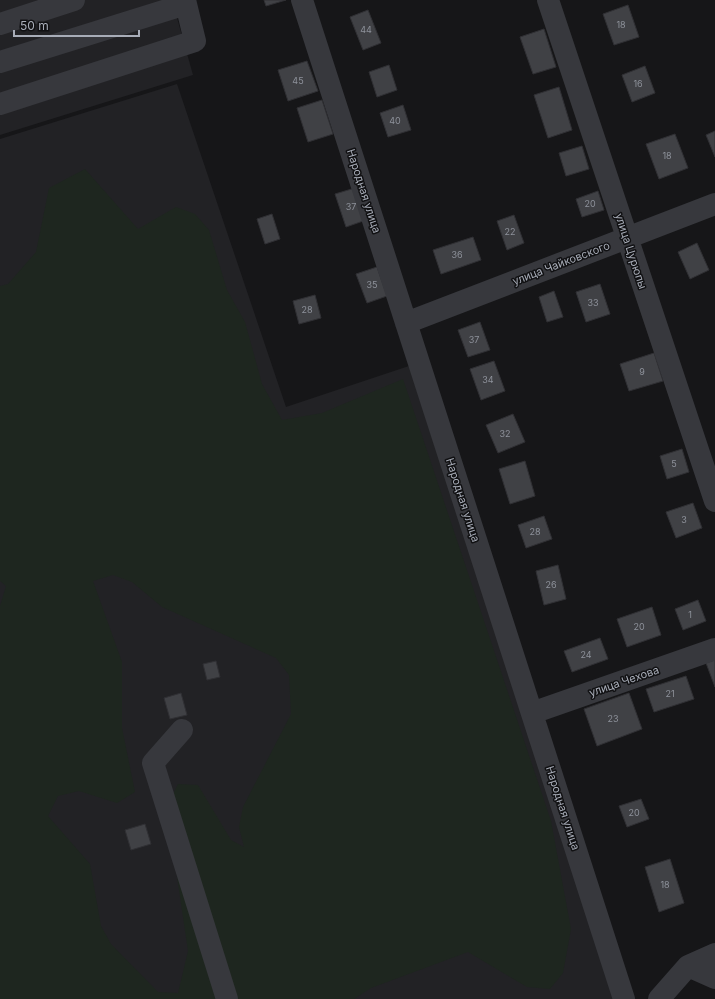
<svg xmlns="http://www.w3.org/2000/svg" width="715" height="999" font-family="Inter,sans-serif">
  <rect width="100%" height="100%" fill="#161618"/>
  <path fill="#222225" d="M0 0H172L193 75 0 135Z
    M177 84 286 407 409 366 614 999H0V139Z"/>
  <path fill="#1e261f" fill-rule="evenodd" d="M85 169 138 229 176 207 195 214 209 230 227 290 245 322 262 384 282 420 322 413 403 379 551 821 571 929 563 973 550 989 527 987 468 952 371 988 354 999H0V606L6 586 0 581V286L8 284 36 252 49 188ZM113 575 132 582 162 607 276 658 289 675 291 714 243 807 239 827 244 847 231 840 198 785 178 784 169 802V822L188 951 178 993 158 992 111 944 101 926 90 864 48 816 58 796 79 791 117 803 135 792 122 728V662L93 581Z"/>
  <path fill="#404145" stroke="#303034" d="M264 0H286L266 6Z
    M628 5 639 37 614 45 603 14Z
    M368 10 381 43 363 50 350 17Z
    M544 29 556 67 533 74 520 37Z
    M307 61 318 91 288 101 278 70Z
    M389 65 397 90 377 97 369 72Z
    M645 66 655 93 632 102 622 75Z
    M559 87 572 130 548 138 534 95Z
    M322 100 333 134 308 142 297 108Z
    M403 105 411 130 388 137 380 113Z
    M715 131V157L706 135Z
    M675 134 688 168 659 179 646 144Z
    M582 146 589 169 566 176 559 153Z
    M355 188 366 220 346 227 335 194Z
    M598 191 604 210 582 217 576 199Z
    M272 214 280 239 265 244 257 219Z
    M514 215 524 243 507 250 497 221Z
    M473 237 481 260 441 274 433 250Z
    M697 243 709 270 690 279 678 252Z
    M377 267 387 296 367 303 356 274Z
    M600 284 610 314 586 322 576 292Z
    M554 291 563 317 547 322 539 297Z
    M315 295 321 318 299 324 293 301Z
    M480 322 490 350 468 357 458 330Z
    M654 353 663 381 629 391 620 364Z
    M494 361 505 391 481 400 470 369Z
    M513 414 525 442 498 453 486 425Z
    M682 449 689 472 667 479 660 456Z
    M525 461 535 496 510 504 499 469Z
    M693 503 702 528 676 538 666 512Z
    M544 516 552 539 526 548 518 525Z
    M558 565 566 599 544 605 536 571Z
    M698 600 706 621 683 630 675 609Z
    M652 607 661 635 627 647 617 619Z
    M600 638 608 659 572 672 564 651Z
    M715 660V687L706 663Z
    M216 661 220 677 207 680 203 664Z
    M686 676 694 699 654 712 646 689Z
    M181 693 187 715 170 719 164 698Z
    M629 693 642 729 597 746 584 709Z
    M641 799 649 819 627 827 619 806Z
    M145 824 151 844 131 850 125 830Z
    M670 859 684 903 659 912 645 867Z"/>
  <g fill="none" stroke-linecap="round" stroke-linejoin="round">
    <path stroke="#37383d" stroke-width="22" d="M302 0 624 999
      M548 0 715 501
      M0 24 74 0
      M0 62 186 4 185 0
      M0 104 195 41 186 4
      M406 323 715 204
      M532 713 715 649
      M182 730 153 763 227 999
      M688 966 715 978
      M659 999 688 966 715 954"/>
  </g>
  <g text-anchor="middle" stroke-width="3" stroke-linejoin="round" paint-order="stroke">
    <g font-size="9" fill="#8e929b">
      <text x="621" y="28">18</text>
      <text x="366" y="33">44</text>
      <text x="298" y="84">45</text>
      <text x="638" y="87">16</text>
      <text x="395" y="124">40</text>
      <text x="667" y="159">18</text>
      <text x="590" y="207">20</text>
      <text x="351" y="210">37</text>
      <text x="510" y="235">22</text>
      <text x="457" y="258">36</text>
      <text x="372" y="288">35</text>
      <text x="593" y="306">33</text>
      <text x="307" y="313">28</text>
      <text x="474" y="343">37</text>
      <text x="642" y="375">9</text>
      <text x="488" y="383">34</text>
      <text x="505" y="437">32</text>
      <text x="674" y="467">5</text>
      <text x="684" y="523">3</text>
      <text x="535" y="535">28</text>
      <text x="551" y="588">26</text>
      <text x="690" y="618">1</text>
      <text x="639" y="630">20</text>
      <text x="586" y="658">24</text>
      <text x="670" y="697">21</text>
      <text x="613" y="722">23</text>
      <text x="634" y="816">20</text>
      <text x="665" y="888">18</text>
    </g>
    <g font-size="11" fill="#a8adb8" stroke="#111113">
      <text transform="translate(364 191) rotate(72)" y="4">Народная улица</text>
      <text transform="translate(631 251) rotate(72)" y="4">улица Цурюпы</text>
      <text transform="translate(561 263) rotate(-21)" y="4">улица Чайковского</text>
      <text transform="translate(463 500) rotate(72)" y="4">Народная улица</text>
      <text transform="translate(624 681) rotate(-19)" y="4">улица Чехова</text>
      <text transform="translate(563 808) rotate(72)" y="4">Народная улица</text>
    </g>
  </g>
  <path d="M14 30v6h125v-6" fill="none" stroke="#a8adb8" stroke-width="2"/>
  <text x="20" y="30" font-size="12" fill="#a8adb8" stroke="#111113" stroke-width="3" paint-order="stroke">50 m</text>
</svg>
